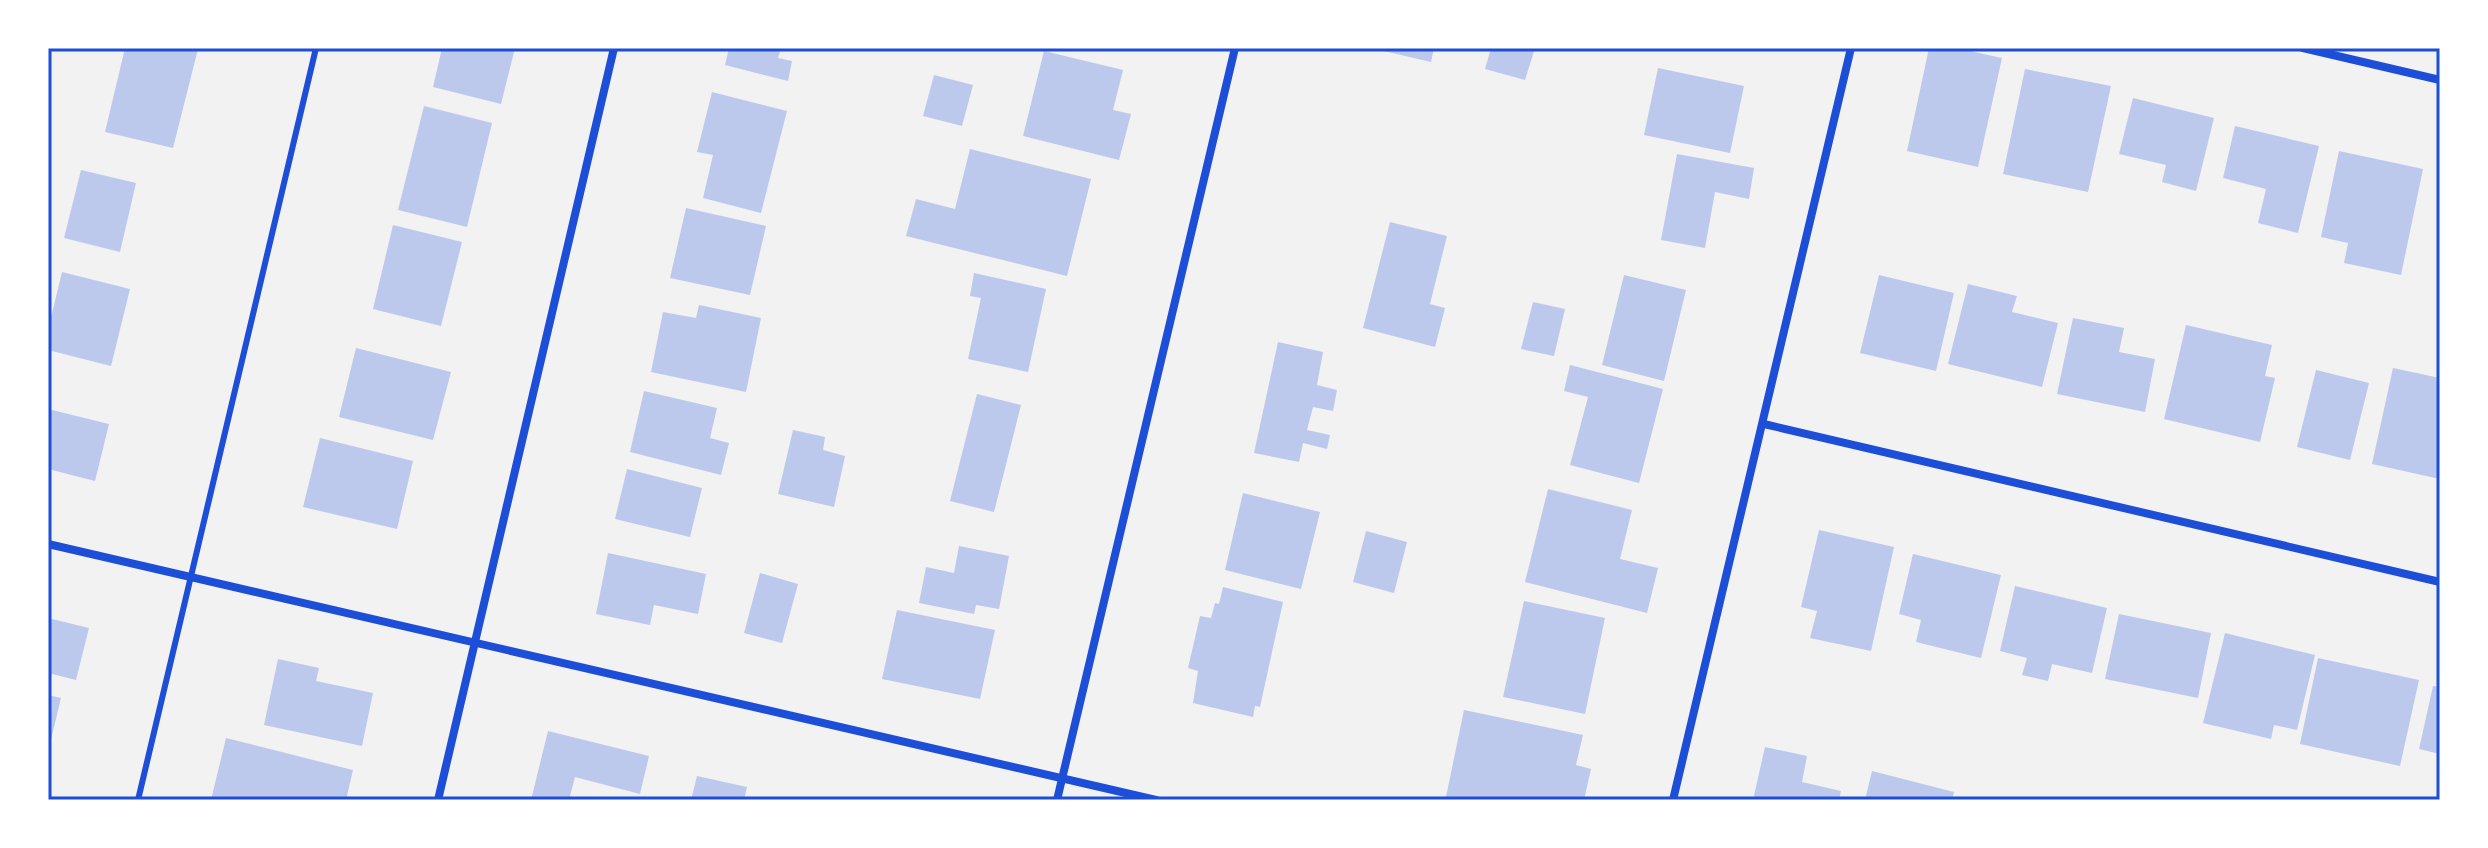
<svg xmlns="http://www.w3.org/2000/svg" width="2488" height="848" font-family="'Public Sans',sans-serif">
  <rect width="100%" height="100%" fill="#f2f2f2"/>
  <path fill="#bdc9ec" d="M125 48 198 49 173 148 105 132Z
    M442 48H515L501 104 433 87Z
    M729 48H781L778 58 792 61 788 81 725 65Z
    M1371 48H1434L1431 62Z
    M1491 48H1535L1525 80 1485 69Z
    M1929 48H1956L2002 58 1978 167 1907 151Z
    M1044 51 1123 70 1113 110 1131 114 1119 160 1023 136Z
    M1658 68 1744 86 1730 153 1644 135Z
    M2025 69 2111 86 2088 192 2003 174Z
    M934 75 973 85 962 126 923 116Z
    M712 92 787 111 761 213 703 198 713 155 697 152Z
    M2133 98 2214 118 2196 191 2162 182 2166 165 2119 154Z
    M424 106 492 123 467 227 398 210Z
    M2235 126 2319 146 2298 233 2258 223 2266 189 2223 178Z
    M970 149 1091 179 1067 276 906 236 916 199 955 209Z
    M2339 151 2423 169 2401 275 2344 263 2348 243 2321 237Z
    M1677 154 1754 168 1749 199 1715 192 1705 248 1661 240Z
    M81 170 136 183 120 252 64 238Z
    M686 208 766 226 750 295 670 278Z
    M1390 222 1447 236 1430 304 1445 308 1435 347 1363 328Z
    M393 225 462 242 441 326 373 309Z
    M62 272 130 289 111 366 48 350V330Z
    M974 273 1046 289 1028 372 968 359 981 298 970 296Z
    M1624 275 1686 290 1664 381 1602 365Z
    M1879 275 1954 293 1936 371 1860 353Z
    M1968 284 2017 296 2012 312 2058 323 2042 387 1948 364Z
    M1533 302 1565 309 1554 356 1521 349Z
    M699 305 761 318 746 392 651 372 663 312 696 318Z
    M2073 318 2124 328 2119 352 2155 359 2145 412 2057 394Z
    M2186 325 2272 345 2265 376 2275 378 2260 442 2164 419Z
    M1278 342 1323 352 1317 385 1337 390 1333 411 1313 407 1307 430 1330 435 1327 449 1303 443 1299 462 1254 453Z
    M356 348 451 372 433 440 339 417Z
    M1570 365 1663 389 1639 483 1570 465 1588 397 1564 391Z
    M2393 368 2440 378V479L2372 464Z
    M2316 370 2369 383 2350 460 2297 447Z
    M644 391 717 408 710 438 729 443 721 475 630 452Z
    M977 394 1021 405 994 512 950 501Z
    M48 409 109 424 95 481 48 469Z
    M793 430 825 437 823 450 845 456 834 507 778 494Z
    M320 438 413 461 397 529 303 507Z
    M627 469 702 488 690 537 615 519Z
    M1548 489 1632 510 1620 559 1658 568 1647 613 1525 582Z
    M1243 493 1320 512 1301 589 1225 570Z
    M1819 530 1894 547 1871 651 1810 638 1817 611 1801 607Z
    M1366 531 1407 542 1394 593 1353 582Z
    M959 546 1009 556 999 609 976 605 974 614 919 603 926 567 954 573Z
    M608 553 706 574 698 614 654 605 650 625 596 614Z
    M1913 554 2001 575 1981 658 1916 642 1921 620 1899 614Z
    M760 573 798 584 782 643 744 633Z
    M2015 586 2107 608 2092 673 2052 664 2048 681 2022 675 2027 658 2000 651Z
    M1223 587 1283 602 1260 707 1255 706 1253 717 1193 703 1198 671 1188 668 1200 616 1211 618 1215 603 1219 604Z
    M1524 601 1605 618 1585 714 1503 697Z
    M897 610 995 630 980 699 882 679Z
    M2119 614 2211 633 2198 698 2105 679Z
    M48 618 89 628 76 680 48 673Z
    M2225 633 2315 655 2297 730 2274 725 2271 739 2203 723Z
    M2318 658 2419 680 2400 766 2300 744Z
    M278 659 319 668 316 681 373 693 362 746 264 725Z
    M2433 686 2440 687V754L2419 749Z
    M48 695 61 698 49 748H48Z
    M1464 710 1583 735 1576 765 1591 769 1584 800H1458L1446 797Z
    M548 731 649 756 640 794 575 777 569 800H531Z
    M226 738 353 770 346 800H211Z
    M1765 747 1807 756 1802 782 1841 791 1839 800H1753Z
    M1872 771 1954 792 1952 800H1865Z
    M697 776 747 787 744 800H691Z"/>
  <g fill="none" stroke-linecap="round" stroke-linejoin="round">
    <path stroke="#1d4ed8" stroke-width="6" d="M138 800 316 48"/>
    <path stroke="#1d4ed8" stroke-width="8" d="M2303 48 2440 80
      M1764 424 2440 582
      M48 544 1156 800
      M438 800 614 48
      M1057 800 1235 48
      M1673 800 1851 48"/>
  </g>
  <rect width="2488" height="848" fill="none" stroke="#ffffff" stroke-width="100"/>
  <rect x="50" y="50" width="2388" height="748" fill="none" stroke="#1d4ed8" stroke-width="3"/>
</svg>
